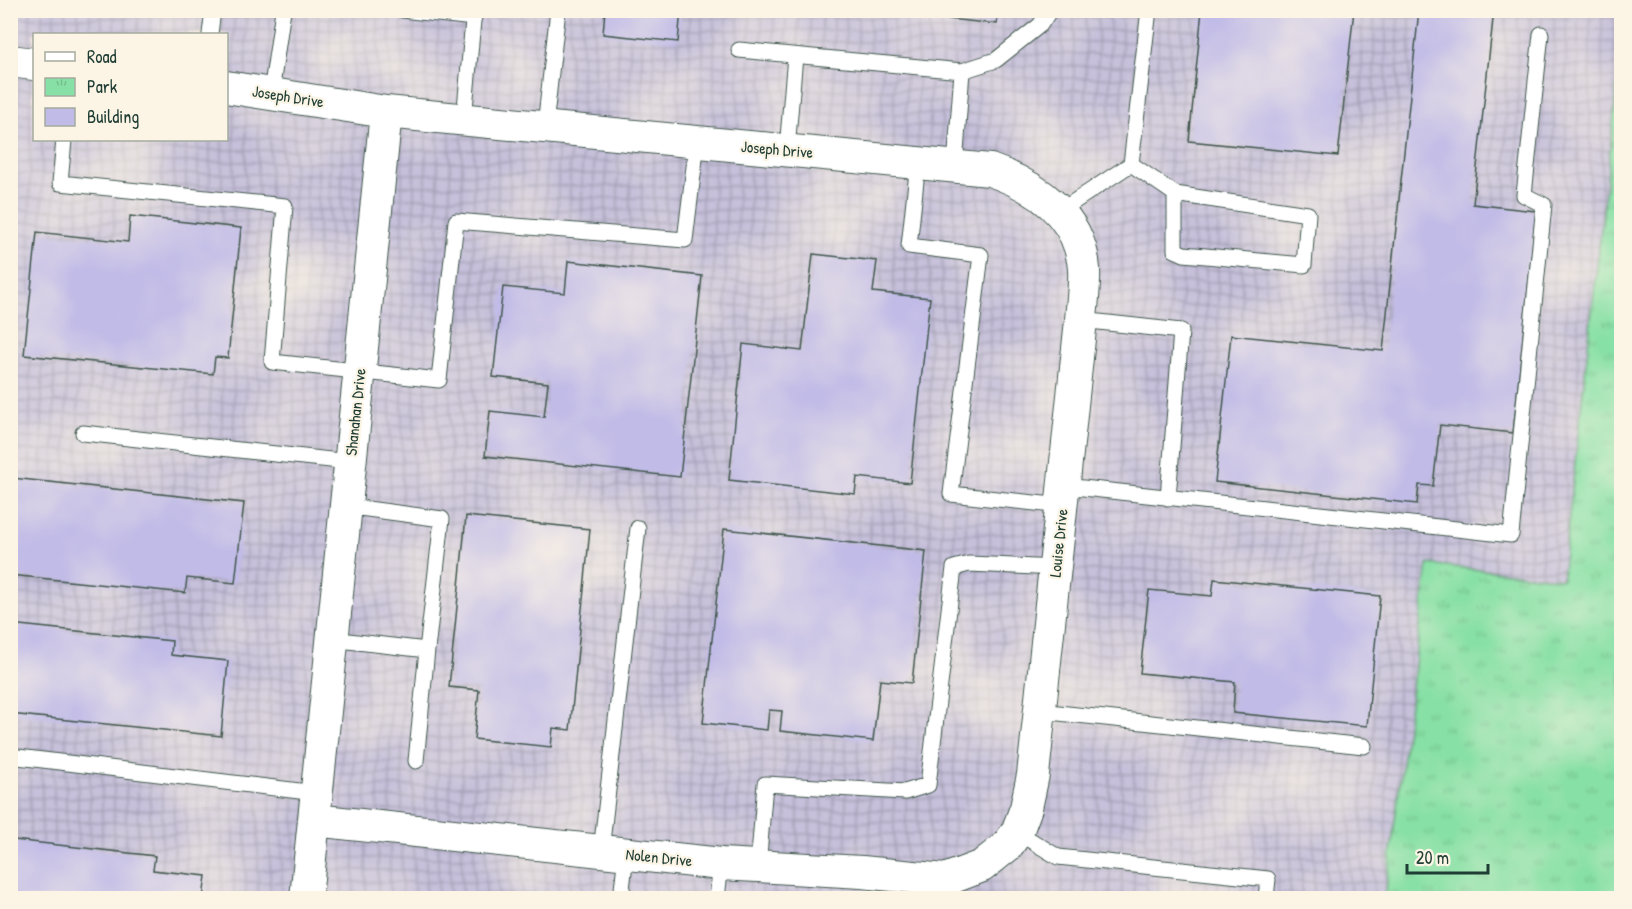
<svg xmlns="http://www.w3.org/2000/svg" width="1632" height="909" font-family="'Patrick Hand',sans-serif">
  <defs>
    <pattern id="industrial-grid" width="8" height="8" patternUnits="userSpaceOnUse" patternTransform="scale(1.5)"><rect width="8" height="8" fill="#c6c0da"/><path d="M0 4h8M4 0v8" fill="none" stroke="#a09db2"/></pattern>
    <pattern id="park-tufts" width="24" height="20" patternUnits="userSpaceOnUse" patternTransform="scale(1.5)"><rect width="24" height="20" fill="#87e0a5"/><path d="M3 7l-1-3M5 7V3M7 7l1-3M15 17l-1-3M17 17v-4M19 17l1-3" fill="none" stroke="#74c18f"/></pattern>
  </defs>
  <rect width="100%" height="100%" fill="#fcf5e5"/>
  <filter id="ink" filterUnits="userSpaceOnUse"><feTurbulence type="fractalNoise" baseFrequency=".0167" numOctaves="2"/><feDisplacementMap in="SourceGraphic" scale="12" xChannelSelector="R" yChannelSelector="G"/><feConvolveMatrix kernelMatrix="1 2 1 2 8 2 1 2 1" color-interpolation-filters="sRGB"/></filter>
  <filter id="wash" filterUnits="userSpaceOnUse"><feTurbulence type="fractalNoise" baseFrequency=".008" numOctaves="4" result="noise"/><feDisplacementMap in="SourceGraphic" scale="24" xChannelSelector="R" yChannelSelector="G"/><feGaussianBlur stdDeviation="1.35" result="paint"/><feColorMatrix in="noise" values="0 0 0 0 0 0 0 0 0 0 0 0 0 0 0 0 0 1.4 0 .05"/><feComposite in="paint" operator="in"/></filter>
  <g filter="url(#wash)">
    <rect width="100%" height="100%" fill="#f7e6ce"/>
    <path fill="url(#industrial-grid)" fill-rule="evenodd" d="M10 11H1621V52L1562 580 1428 564 1385 898H11ZM34 34H226V140H34Z"/>
    <path fill="url(#park-tufts)" stroke="#538e6c" stroke-width="1.5" d="M1621 52V898H1385L1428 564 1562 579Z"/>
    <g id="blocks">
      <path fill="#c1bbe7" d="M605 10H681L678 42 603 34Z
        M880 10H999L997 24 880 12Z
        M1202 10H1354L1338 156 1189 141Z
        M1419 10H1494L1473 204 1536 211 1513 433 1440 425 1433 486 1419 485 1417 504 1215 482 1231 335 1383 351Z
        M130 216 241 228 228 358 215 357 213 374 24 355 37 232 128 242Z
        M813 254 877 261 873 292 930 298 910 483 857 477 855 494 729 480 743 344 802 351Z
        M568 261 702 276 680 477 485 456 490 411 544 417 548 383 493 377 503 287 565 293Z
        M12 478 244 503 235 583 187 578 185 593 10 575Z
        M466 516 590 529 570 730 553 728 551 747 474 739 479 690 449 687Z
        M724 529 926 551 912 683 880 680 873 741 780 731 782 711 769 710 767 730 703 723Z
        M1214 579 1380 596 1367 726 1233 713 1235 682 1140 673 1149 590 1212 596Z
        M10 624 172 641 171 655 228 661 221 736 10 714Z
        M14 840 155 856 153 870 206 876 203 898H10V866Z"/>
    </g>
  </g>
  <g filter="url(#ink)">
    <use href="#blocks" fill-opacity="0" stroke="#3f564b" stroke-width="1.5"/>
    <g fill="none" stroke-linecap="round" stroke-linejoin="round">
      <defs>
        <path id="service" d="M402 10 474 18
          M210 34 213 10
          M739 50 962 71 955 166
          M962 71 996 60 1040 25 1050 10
          M271 93 283 10
          M464 119 474 10
          M545 126 558 10
          M64 140 60 183 285 206 272 362 439 380 456 221 685 240 697 142
          M787 149 795 56
          M918 163 909 246 981 255 951 494 1063 506
          M1131 164 1175 194 1308 214 1304 265 1184 254 1175 250V194
          M1060 211 1131 164 1148 18
          M1081 320 1181 331 1168 498
          M83 433 349 462
          M1065 486 1511 535 1544 205 1524 195 1541 34
          M331 639 427 650 442 519 345 506
          M1040 711 1364 746
          M18 757 316 793
          M416 761 427 650
          M1017 832 1058 857 1268 879 1266 898
          M601 851 638 528
          M758 867 765 784 905 792 928 785 954 568 969 564 1056 568
          M945 880 955 898
          M621 898 626 854
          M717 898 721 864"/>
        <path id="minor" d="M10 61 34 64
          M226 87 386 112
          M306 898 386 112 990 170C1037 186 1080 216 1084 269 1085 286 1082 304 1081 320L1033 775 1026 808 1017 832 1007 846 982 866 945 880 862 872 721 864 314 820"/>
      </defs>
      <use href="#service" stroke="#3f564b" stroke-width="17"/>
      <use href="#minor" stroke="#3f564b" stroke-width="34"/>
      <use href="#service" stroke="#fff" stroke-width="15"/>
      <use href="#minor" stroke="#fff" stroke-width="32"/>
    </g>
  </g>
  <g text-anchor="middle" stroke-width="4.5" stroke-linejoin="round" paint-order="stroke">
    <g font-size="16" fill="#1f3d34" stroke="#fcf5e5">
      <text transform="translate(288 96) rotate(9)" y="6">Joseph Drive</text>
      <text transform="translate(777 149) rotate(5)" y="6">Joseph Drive</text>
      <text transform="translate(355 412) rotate(-84)" y="6">Shanahan Drive</text>
      <text transform="translate(1058 543) rotate(-84)" y="6">Louise Drive</text>
      <text transform="translate(659 857) rotate(6)" y="6">Nolen Drive</text>
    </g>
  </g>
  <rect width="1632" height="909" fill="none" stroke="#fcf5e5" stroke-width="36"/>
  <rect x="33" y="33" width="195" height="108" fill="#fcf5e5" stroke="#a4ab9e" stroke-width="1.5"/>
  <rect x="45" y="52" width="30" height="9" fill="#ffffff" stroke="#a4ab9e" stroke-width="1.5"/>
  <text x="87" y="63" font-size="18" fill="#1f3d34">Road</text>
  <rect x="45" y="78" width="30" height="18" fill="url(#park-tufts)" stroke="#a4ab9e" stroke-width="1.5"/>
  <text x="87" y="93" font-size="18" fill="#1f3d34">Park</text>
  <rect x="45" y="108" width="30" height="18" fill="#c1bbe7" stroke="#a4ab9e" stroke-width="1.5"/>
  <text x="87" y="123" font-size="18" fill="#1f3d34">Building</text>
  <path d="M1407 864v9h81v-9" fill="none" stroke="#1f3d34" stroke-width="3"/>
  <text x="1416" y="864" font-size="18" fill="#1f3d34" stroke="#fcf5e5" stroke-width="4.5" paint-order="stroke">20 m</text>
</svg>
